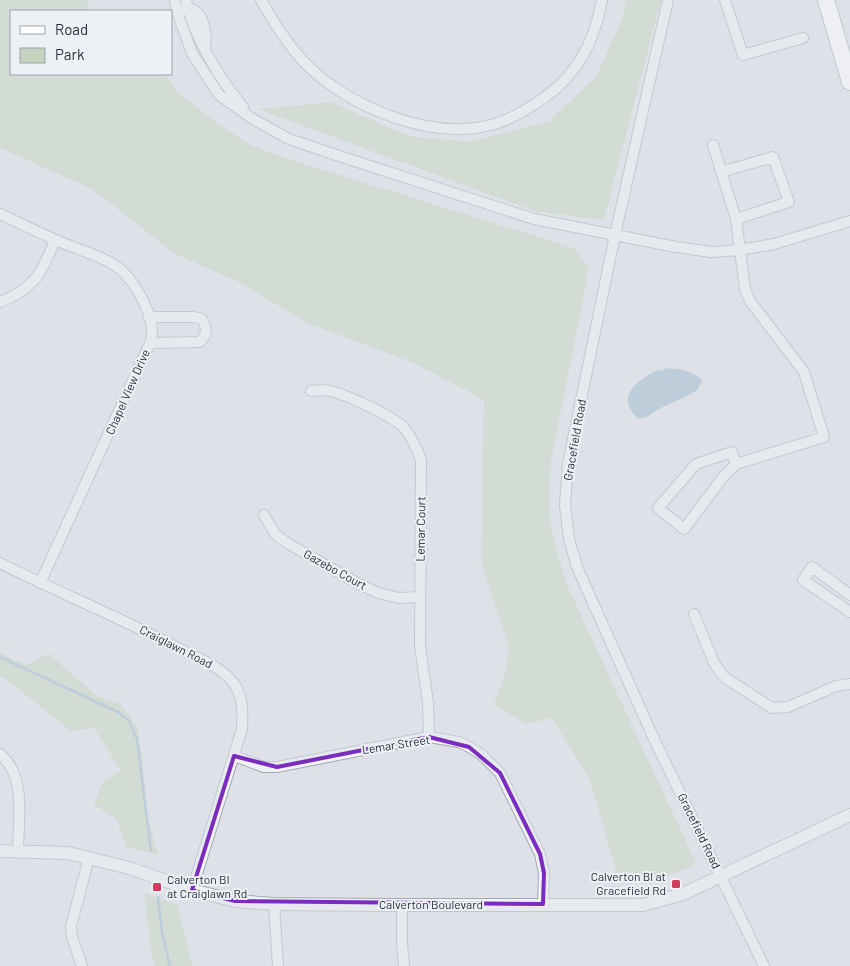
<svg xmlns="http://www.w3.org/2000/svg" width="850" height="966" font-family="Barlow,sans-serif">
  <rect width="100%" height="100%" fill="#dee2e8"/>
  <path fill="#c5d2be" d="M0 0H88L87 2 89 11H11V74H165L176 91 218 124 249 144 285 158 574 248 589 267 551 461 549 503 552 533 566 583 696 863C675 878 644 882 619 882L590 780 552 718 526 724 494 704 505 675 509 647 481 563 484 400 414 363 307 323 239 282 175 254 92 189 0 148Z
    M626 0H661L604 220 537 212 258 109 331 102 409 136 470 142 549 121 596 77 624 15Z
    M0 653 26 665 49 654 97 696 120 704 137 726 143 764 147 814 158 855 127 847 117 820 94 804 102 783 121 770 94 728 71 731 9 681 0 676Z
    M144 893 177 905 193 966H155L151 950Z"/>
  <path fill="#97b3c9" d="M666 368C679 369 691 370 701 379L702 383 699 385 698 390C685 398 670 403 657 410 649 415 648 418 638 419 615 396 636 382 657 370L662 371Z"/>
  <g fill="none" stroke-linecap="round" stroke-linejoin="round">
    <path stroke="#97b3c9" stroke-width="2.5" d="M0 657 118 712 129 721 137 739 151 851
      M158 897 162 933 170 966"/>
    <defs>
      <path id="minor" d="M175 0 177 12 192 53 219 95 253 119 289 139 339 156 534 219 676 247 711 252 739 250 774 244 850 221
        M186 0C193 35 220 80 243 107
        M261 0C274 23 288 46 307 65 350 108 434 142 494 124 509 120 522 112 535 104 575 79 594 45 602 0
        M668 0 615 235 568 463 565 505 569 539 577 567 654 739 764 966
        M725 0 743 55 803 38
        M182 10C203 2 207 33 205 47
        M713 145 736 219 745 289 750 301 804 372 824 437 736 464 723 477 684 529 658 508 696 464 732 452 736 464
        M721 172 773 157 789 202 736 219
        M0 214C18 222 37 232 56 240 75 249 98 254 116 266 134 278 159 321 150 343L40 583
        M0 302C34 289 42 273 55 240
        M149 317H193L202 319C207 328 208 334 200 342L150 343
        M311 391C317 391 324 389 330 391 347 395 394 416 405 429 413 439 417 449 421 460L420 646 428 703 429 737
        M264 515 275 534 287 543 361 585 378 593 399 598 420 597
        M0 563C60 593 121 618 180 649 198 658 219 666 232 681 243 694 243 712 242 729L192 890
        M850 595 812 567 803 580 850 612
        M694 614 714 663 724 677 772 708 788 707 836 686 850 684
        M0 754C27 776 18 821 18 852
        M234 756 264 767H277L429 737 459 742 469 747 482 755 500 773 540 854 544 873 543 904
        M274 904 278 966
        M402 905V943L404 966
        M82 966 72 937 71 926 89 858"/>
      <path id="tertiary" d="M0 851 68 853 129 868 192 890 235 901 274 904 389 905H643L683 894 850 815"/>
      <path id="primary" d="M826 0 850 82"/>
    </defs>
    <use href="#minor" stroke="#a3a9b2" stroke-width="12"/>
    <use href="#tertiary" stroke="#a3a9b2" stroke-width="14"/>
    <use href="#primary" stroke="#9da8b4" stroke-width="18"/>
    <use href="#minor" stroke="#f0f3f6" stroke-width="10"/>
    <use href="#tertiary" stroke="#f0f3f6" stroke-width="12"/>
    <use href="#primary" stroke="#fff" stroke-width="16"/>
  </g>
  <path d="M0 0H850V966H0ZM429 737 469 747 500 773 540 854 544 873 543 904 235 901 192 890 234 756 277 767Z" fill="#dee2e8" fill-opacity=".55" fill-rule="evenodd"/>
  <path fill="none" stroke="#7b2cbf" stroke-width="4" stroke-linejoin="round" d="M429 737 469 747 500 773 540 854 544 873 543 904 235 901 192 890 234 756 277 767Z"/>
  <g fill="#d13e60" stroke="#edf1f5" stroke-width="2">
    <rect x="671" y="879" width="10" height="10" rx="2.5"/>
    <rect x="152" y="882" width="10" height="10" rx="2.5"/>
  </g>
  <g text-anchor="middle" stroke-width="4" stroke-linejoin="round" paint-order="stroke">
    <g font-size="12" fill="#26313f" stroke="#edf1f5">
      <text transform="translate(128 392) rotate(-66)" y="4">Chapel View Drive</text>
      <text transform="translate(575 440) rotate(-80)" y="4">Gracefield Road</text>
      <text transform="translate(421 529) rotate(-89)" y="4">Lemar Court</text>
      <text transform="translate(335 570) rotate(29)" y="4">Gazebo Court</text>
      <text transform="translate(176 647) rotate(27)" y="4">Craiglawn Road</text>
      <text transform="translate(396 745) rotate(-9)" y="4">Lemar Street</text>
      <text transform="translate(699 831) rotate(64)" y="4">Gracefield Road</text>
      <text x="431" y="909">Calverton Boulevard</text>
    </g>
    <g font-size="12" fill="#26313f" stroke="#edf1f5" text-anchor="end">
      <text x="666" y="881">Calverton Bl at<tspan x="666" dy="14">Gracefield Rd</tspan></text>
      <text x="167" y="884" text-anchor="start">Calverton Bl<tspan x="167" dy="14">at Craiglawn Rd</tspan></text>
    </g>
  </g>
  <rect x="10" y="10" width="162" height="65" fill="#edf1f5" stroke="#9da4ac"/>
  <rect x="20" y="26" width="25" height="8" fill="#ffffff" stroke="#9da4ac"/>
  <text x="55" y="35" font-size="15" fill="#26313f">Road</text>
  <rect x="20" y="48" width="25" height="15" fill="#c5d2be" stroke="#9da4ac"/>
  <text x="55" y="60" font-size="15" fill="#26313f">Park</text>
</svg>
